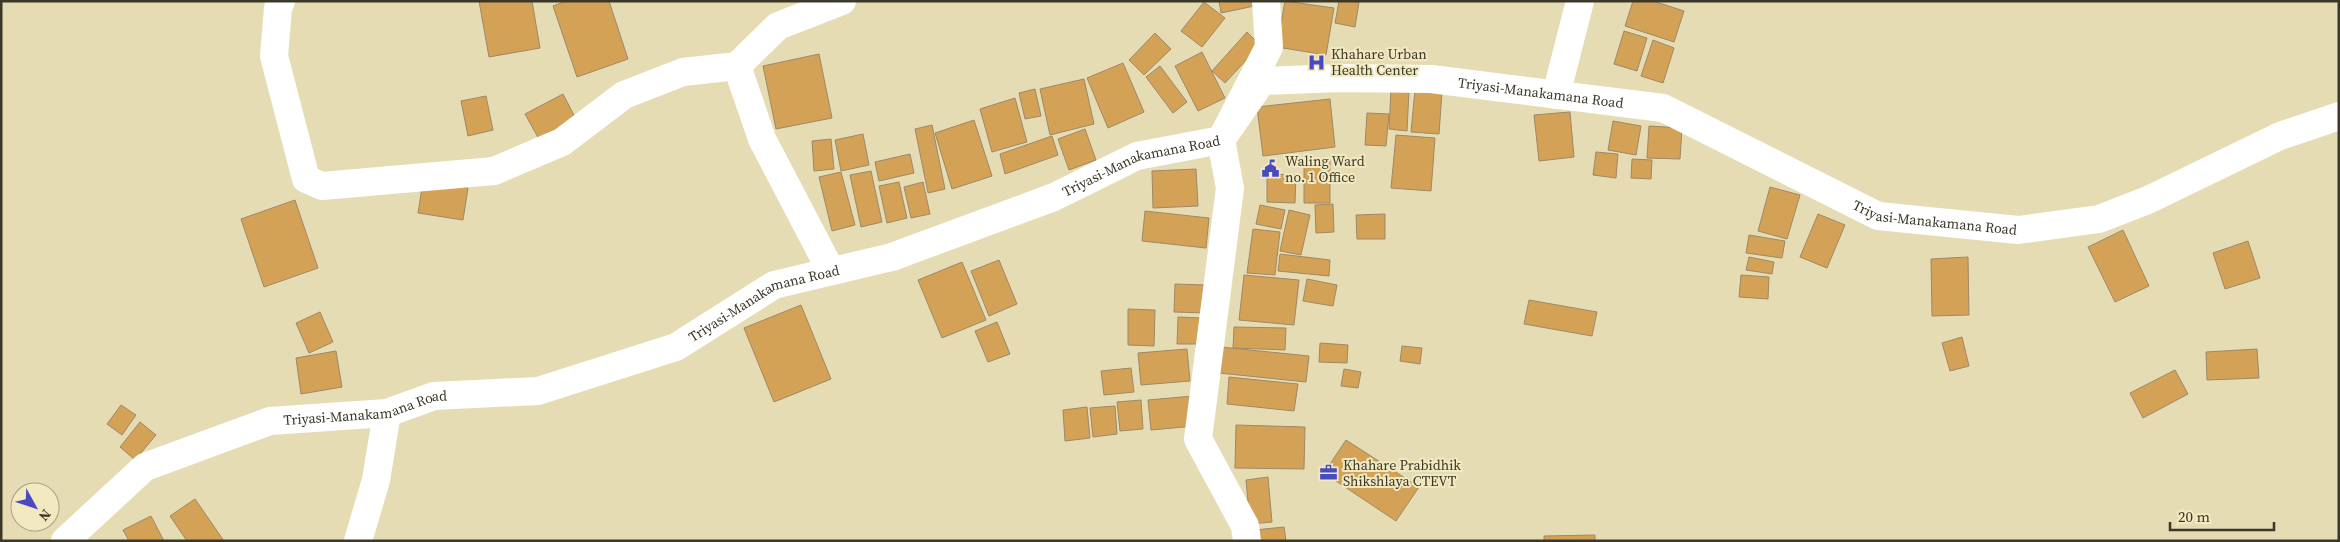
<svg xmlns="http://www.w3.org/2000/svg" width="2340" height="542" font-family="'Source Serif 4',serif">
  <rect width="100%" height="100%" fill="#e5dcb4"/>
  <path fill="#d3a257" stroke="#9e8867" d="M479 1H532L540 48 489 57Z
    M566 1H609L628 59 577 77 553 6Z
    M1219 1H1263L1264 4 1221 13Z
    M1285 1 1334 8 1326 55 1277 47Z
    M1339 1 1359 2 1355 27 1335 23Z
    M1633 1H1653L1684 11 1674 42 1625 26Z
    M1204 2 1225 18 1202 47 1181 31Z
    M1624 31 1647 38 1637 71 1614 64Z
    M1247 32 1260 45 1225 83 1212 71Z
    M1155 33 1171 49 1144 75 1129 60Z
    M1653 40 1674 48 1663 83 1641 76Z
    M1202 52 1225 98 1198 111 1175 66Z
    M819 54 832 118 776 129 763 66Z
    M1123 63 1144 112 1108 128 1087 78Z
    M1160 66 1187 102 1173 113 1146 77Z
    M1084 79 1094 124 1050 135 1040 89Z
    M1035 89 1041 116 1025 119 1019 93Z
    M1391 90 1409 91 1407 131 1389 129Z
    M1415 90 1442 92 1439 134 1411 132Z
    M563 94 577 121 540 141 525 114Z
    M486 96 493 130 468 136 461 101Z
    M1015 98 1027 142 992 152 980 109Z
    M1330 99 1335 147 1263 156 1257 107Z
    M1570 112 1574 157 1539 161 1534 115Z
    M1367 113 1389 114 1386 146 1365 145Z
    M974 120 992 176 952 189 935 133Z
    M1613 121 1641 126 1636 155 1608 150Z
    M932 125 945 189 928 193 915 129Z
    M1649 126 1682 128 1680 159 1647 158Z
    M1085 129 1096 160 1069 170 1058 139Z
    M863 134 869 165 841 171 835 140Z
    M1396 135 1435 138 1431 191 1391 188Z
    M1052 136 1058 155 1005 174 1000 154Z
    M831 139 834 169 814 171 812 141Z
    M1596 152 1618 154 1616 178 1593 175Z
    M910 154 914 173 879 181 875 162Z
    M1304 159 1330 160V203H1304Z
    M1632 159 1652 160 1651 179 1631 178Z
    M1196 169 1198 206 1153 208 1152 171Z
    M871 171 882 222 861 227 850 175Z
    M841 172 855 225 832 231 819 177Z
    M1267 174 1296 175 1295 203 1267 202Z
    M423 181 468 188 463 220 418 213Z
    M899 182 907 218 887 223 879 186Z
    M923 182 930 214 911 218 904 187Z
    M1770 187 1800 195 1787 239 1758 231Z
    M295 200 318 268 264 287 241 219Z
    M1333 204 1334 232 1316 233 1315 205Z
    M1260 205 1285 210 1281 229 1256 224Z
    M1289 210 1310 215 1301 255 1280 251Z
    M1145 211 1209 218 1206 248 1142 241Z
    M1385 214V239H1357L1356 215Z
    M1818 214 1845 225 1827 268 1800 257Z
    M1253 229 1280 232 1275 275 1247 273Z
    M2123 230 2149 286 2115 302 2088 247Z
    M1749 235 1785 241 1782 258 1746 253Z
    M2248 241 2260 278 2225 289 2213 253Z
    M1280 254 1330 260 1329 276 1278 271Z
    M1749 257 1774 262 1772 274 1746 270Z
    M1968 257 1969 315 1932 316 1931 259Z
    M999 260 1017 304 989 316 971 271Z
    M962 262 986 320 942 338 918 280Z
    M1244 275 1299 280 1294 325 1239 320Z
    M1741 275 1769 277 1768 299 1739 297Z
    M1307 279 1337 285 1333 306 1303 301Z
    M1175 284 1207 285 1206 313 1174 312Z
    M1529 300 1597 312 1592 336 1524 324Z
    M801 305 831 379 774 402 744 328Z
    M1128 309 1155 310 1154 346 1128 345Z
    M320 312 333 342 309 353 296 323Z
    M1178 317 1201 318 1200 344H1177Z
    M997 322 1010 354 988 362 975 331Z
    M1234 327 1286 328 1285 350 1233 348Z
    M1962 337 1969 366 1950 371 1942 343Z
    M1320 343 1348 345 1347 363 1319 362Z
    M1402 346 1422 348 1420 364 1400 361Z
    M1221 347 1309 356 1306 382 1219 373Z
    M1187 349 1190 381 1141 385 1138 353Z
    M2257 349 2259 378 2207 380 2206 352Z
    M336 351 342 387 301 394 296 358Z
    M1131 368 1134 392 1104 395 1101 371Z
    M1344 369 1361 372 1358 388 1341 386Z
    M2175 370 2188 394 2143 418 2130 393Z
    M1229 377 1298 384 1294 411 1227 404Z
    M1193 396 1195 426 1151 430 1148 400Z
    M1141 400 1143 429 1120 431 1117 402Z
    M121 405 136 415 122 435 107 424Z
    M1115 406 1117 434 1093 437 1090 408Z
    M1087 407 1090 438 1065 441 1063 410Z
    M140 422 156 435 135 460 120 447Z
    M1236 425 1305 427 1304 469 1235 468Z
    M1346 440 1419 487 1396 521 1324 473Z
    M1268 477 1272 522 1250 524 1246 480Z
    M195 499 224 541H187L170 516Z
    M151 516 164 541H129L123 530Z
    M1284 527 1286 541H1256L1255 530Z
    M1595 535V541H1544V536Z"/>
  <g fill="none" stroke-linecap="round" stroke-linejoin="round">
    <path stroke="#fff" stroke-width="28" d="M281 1 278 8 274 56 306 179 322 186 494 171 562 142 624 95 683 72 737 66
      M1556 95 1580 1
      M831 271 762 139 737 66 778 26 842 1
      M358 541 376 480 387 413
      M1247 541 1245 526 1198 439 1230 188 1221 140 1269 47 1266 1"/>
    <path stroke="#fff" stroke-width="28" id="s1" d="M65 541 145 467 270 421 387 413 434 396 538 391 676 347 774 285 892 257 1054 197 1137 156 1221 140 1262 81 1339 78 1431 79 1663 108 1878 216 2018 230 2099 219 2148 200 2280 136 2339 116"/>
  </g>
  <defs>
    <symbol id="hospital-bare" viewBox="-9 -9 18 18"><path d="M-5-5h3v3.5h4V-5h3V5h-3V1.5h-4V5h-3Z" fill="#484ac0" stroke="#f2e9c1" stroke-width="2.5" paint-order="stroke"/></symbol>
    <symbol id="civic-bare" viewBox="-9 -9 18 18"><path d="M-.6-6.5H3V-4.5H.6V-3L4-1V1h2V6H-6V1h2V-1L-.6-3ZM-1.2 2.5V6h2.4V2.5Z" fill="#484ac0" stroke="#f2e9c1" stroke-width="2.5" paint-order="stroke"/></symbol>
    <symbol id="office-bare" viewBox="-9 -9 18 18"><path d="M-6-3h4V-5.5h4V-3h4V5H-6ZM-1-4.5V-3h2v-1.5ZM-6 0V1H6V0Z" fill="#484ac0" stroke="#f2e9c1" stroke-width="2.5" paint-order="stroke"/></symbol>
  </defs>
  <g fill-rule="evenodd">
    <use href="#hospital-bare" x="1304" y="50" width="25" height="25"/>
    <use href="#civic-bare" x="1258" y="156" width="25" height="25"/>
    <use href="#office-bare" x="1316" y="460" width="25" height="25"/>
  </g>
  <g text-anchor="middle" stroke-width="4" stroke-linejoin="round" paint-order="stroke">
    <g font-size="14" fill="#3c3829" stroke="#f2e9c1" text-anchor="start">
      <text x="1331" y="59">Khahare Urban<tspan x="1331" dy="16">Health Center</tspan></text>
      <text x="1285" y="166">Waling Ward<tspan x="1285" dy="16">no. 1 Office</tspan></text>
      <text x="1343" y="470">Khahare Prabidhik<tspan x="1343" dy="16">Shikshlaya CTEVT</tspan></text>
    </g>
    <g font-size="14" fill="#3c3829" stroke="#f2e9c1">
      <text dy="5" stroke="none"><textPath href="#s1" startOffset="1598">Triyasi-Manakamana Road</textPath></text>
      <text dy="5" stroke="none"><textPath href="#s1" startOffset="1162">Triyasi-Manakamana Road</textPath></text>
      <text dy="5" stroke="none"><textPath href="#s1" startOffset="2018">Triyasi-Manakamana Road</textPath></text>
      <text dy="5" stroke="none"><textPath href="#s1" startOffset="758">Triyasi-Manakamana Road</textPath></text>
      <text dy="5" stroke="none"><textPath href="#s1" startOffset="339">Triyasi-Manakamana Road</textPath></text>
    </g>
  </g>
  <rect width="2340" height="542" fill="none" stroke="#3c3829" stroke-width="5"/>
  <g transform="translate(35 507) rotate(130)"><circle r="24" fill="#f2e9c1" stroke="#a9a284"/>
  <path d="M0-4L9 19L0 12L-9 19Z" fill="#484ac0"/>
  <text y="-8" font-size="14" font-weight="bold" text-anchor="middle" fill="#3c3829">N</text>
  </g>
  <path d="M2170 522v8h104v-8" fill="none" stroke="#3c3829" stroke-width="2.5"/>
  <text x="2178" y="522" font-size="15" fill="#3c3829" stroke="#f2e9c1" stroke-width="4" paint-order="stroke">20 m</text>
</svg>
